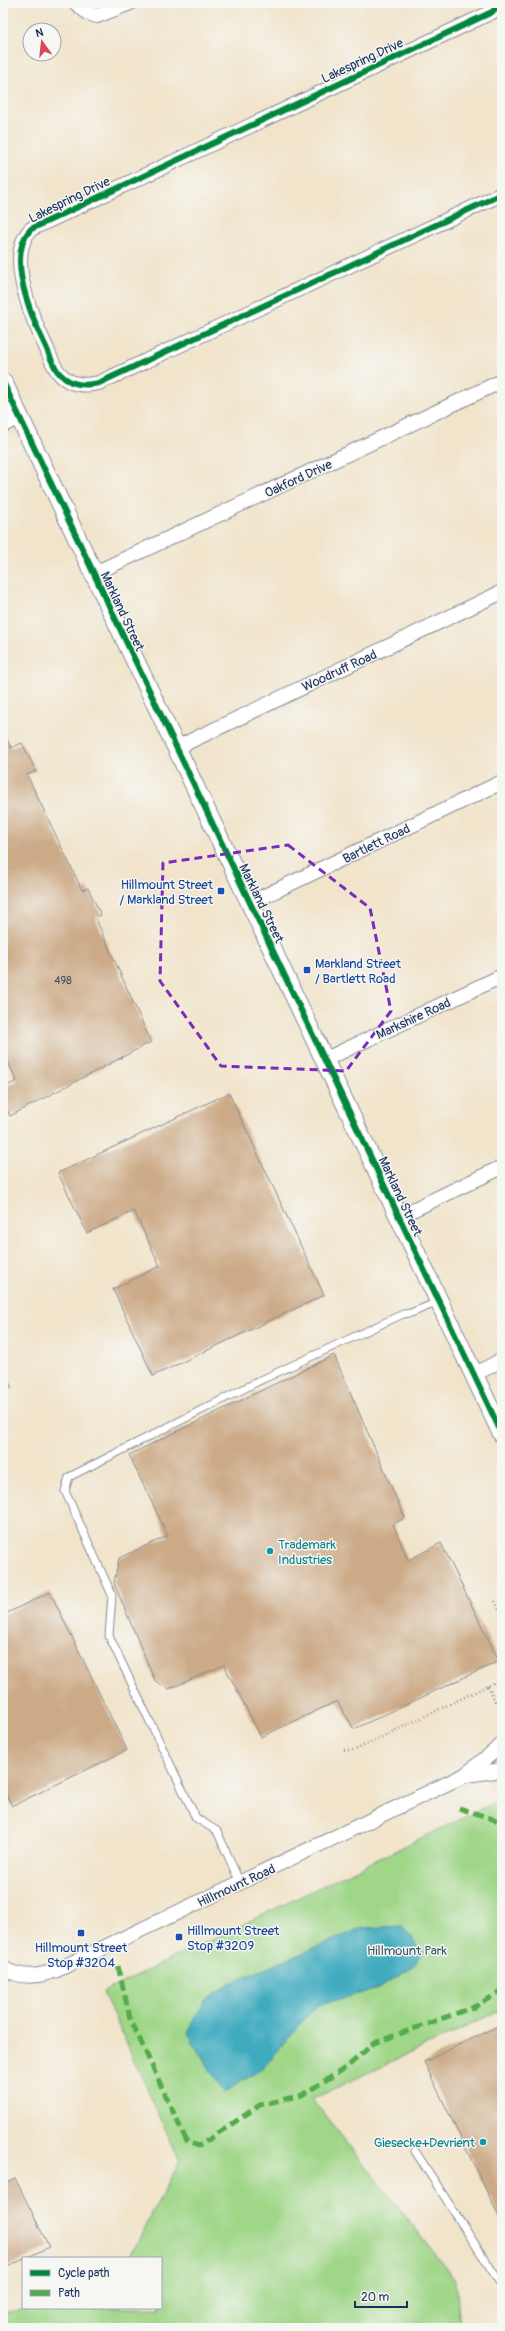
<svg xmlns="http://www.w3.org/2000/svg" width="505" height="2331" font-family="Pangolin,sans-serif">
  <rect width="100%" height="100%" fill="#f6f6f2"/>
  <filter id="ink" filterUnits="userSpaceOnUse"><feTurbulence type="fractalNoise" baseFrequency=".025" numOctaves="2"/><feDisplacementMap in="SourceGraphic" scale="8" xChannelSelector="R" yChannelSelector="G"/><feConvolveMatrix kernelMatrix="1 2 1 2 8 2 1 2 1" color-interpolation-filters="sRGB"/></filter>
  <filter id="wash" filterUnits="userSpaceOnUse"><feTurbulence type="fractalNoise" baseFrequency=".012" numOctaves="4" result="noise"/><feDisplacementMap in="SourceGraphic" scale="16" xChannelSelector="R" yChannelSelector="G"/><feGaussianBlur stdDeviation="0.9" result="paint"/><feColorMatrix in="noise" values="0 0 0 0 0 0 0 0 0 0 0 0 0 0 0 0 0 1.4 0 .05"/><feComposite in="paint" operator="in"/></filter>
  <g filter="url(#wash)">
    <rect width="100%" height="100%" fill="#f1e4cb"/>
    <path fill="#9fd687" stroke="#5d8272" d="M502 1799V2010L312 2099 456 2280 460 2328H3V2313L32 2308H161V2258H129L180 2161 103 1992Z"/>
    <path fill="#40abbf" stroke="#2e6d8e" d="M402 1926 423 1952 412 1968 379 1988 316 2006 263 2068 224 2093 188 2033 195 2016 208 1998 233 1982 362 1928Z"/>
    <g id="blocks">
      <path fill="#ccaa87" d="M3 731 11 748 22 743 36 771 27 775 82 890 88 888 101 915 95 917 151 1042 10 1116 3 1102V1088L17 1081 7 1060 3 1062Z
        M229 1093 324 1295 153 1376 113 1289 160 1266 134 1211 87 1233 58 1173Z
        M334 1355 405 1518 393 1524 408 1560 441 1543 499 1661 354 1729 337 1701 261 1737 224 1665 169 1689 155 1681 114 1583 119 1558 168 1536 129 1455Z
        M3 1370 12 1388 3 1392Z
        M50 1592 127 1750 12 1806 3 1789V1615Z
        M502 2024V2223L424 2062Z
        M15 2178 49 2247 3 2269V2184Z"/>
    </g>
  </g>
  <g filter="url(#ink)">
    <use href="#blocks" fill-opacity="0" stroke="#868a94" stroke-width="1"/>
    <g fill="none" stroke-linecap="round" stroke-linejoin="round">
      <defs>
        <path id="service" d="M240 1883 217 1831 196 1818 109 1636 112 1595 65 1491 69 1477 263 1379 403 1314 411 1313 438 1302
          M415 2151 502 2286"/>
        <path id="minor" d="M76 3 88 13 97 16 130 3
          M501 3 492 12 31 229C5 256 32 318 46 347 50 356 53 367 60 374 71 386 85 386 99 383L502 194
          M3 425 20 417
          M93 574 502 381
          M176 748 502 592
          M250 903 502 782
          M324 1060 502 976
          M398 1217 502 1167
          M473 1375 502 1360
          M466 1775 502 1770
          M3 1968C21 1979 38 1977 57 1970L465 1775 502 1745"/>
        <path id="tertiary" d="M3 382 502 1434"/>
      </defs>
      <use href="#service" stroke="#868a94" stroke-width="9"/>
      <use href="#minor" stroke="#868a94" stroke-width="16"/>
      <use href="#tertiary" stroke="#868a94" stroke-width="20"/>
      <path stroke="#868a94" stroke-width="2.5" stroke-dasharray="1 3" stroke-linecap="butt" d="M495 1601 502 1616
        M502 1666V1670
        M488 1686 495 1701 502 1698
        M344 1750H355L502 1679"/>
      <use href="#service" stroke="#fff" stroke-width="7"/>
      <use href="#minor" stroke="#fff" stroke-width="14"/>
      <use href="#tertiary" stroke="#fff" stroke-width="18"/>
      <path stroke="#52ab49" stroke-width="5" stroke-dasharray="10 5" stroke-linecap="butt" d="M459 1808 502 1822
        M118 1966 130 2018 187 2142 199 2146 260 2105 302 2095 347 2067 374 2043 474 2007 502 1991"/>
      <defs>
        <path id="cycleway" d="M501 3 492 12 31 229C5 256 32 318 46 347 50 356 53 367 60 374 71 386 85 386 99 383L502 194
          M3 382 502 1434"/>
      </defs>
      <use href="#cycleway" stroke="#f6f6f2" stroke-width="8"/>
      <use href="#cycleway" stroke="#00873e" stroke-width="6"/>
    </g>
  </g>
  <path fill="none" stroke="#7b2cbf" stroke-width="3" stroke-dasharray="8 5" stroke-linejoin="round" d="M288 845 370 908 391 1011 346 1071 221 1066 160 981 163 863Z"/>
  <g fill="#1a4fb4" stroke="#f6f6f2" stroke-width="1.5">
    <rect x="217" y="887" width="8" height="8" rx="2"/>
    <rect x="303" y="966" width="8" height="8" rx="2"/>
    <rect x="77" y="1929" width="8" height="8" rx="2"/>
    <rect x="175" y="1933" width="8" height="8" rx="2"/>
  </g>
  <g fill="#0f9aa8" stroke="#f6f6f2" stroke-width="1.5">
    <circle cx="270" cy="1551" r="4"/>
    <circle cx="483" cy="2142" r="4"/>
  </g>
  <g text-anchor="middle" stroke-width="3" stroke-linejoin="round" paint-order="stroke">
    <g font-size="11" fill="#474e68">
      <text x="63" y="984">498</text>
    </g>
    <g font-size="13" fill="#1b2f5e" stroke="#f6f6f2">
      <text transform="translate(362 60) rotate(-25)" y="5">Lakespring Drive</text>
      <text transform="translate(69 199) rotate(-26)" y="5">Lakespring Drive</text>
      <text transform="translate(298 478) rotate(-25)" y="5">Oakford Drive</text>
      <text transform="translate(123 611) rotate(65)" y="5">Markland Street</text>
      <text transform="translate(339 670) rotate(-25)" y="5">Woodruff Road</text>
      <text transform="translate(376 843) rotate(-26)" y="5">Bartlett Road</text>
      <text transform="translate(262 903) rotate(64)" y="5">Markland Street</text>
      <text transform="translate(413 1018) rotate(-25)" y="5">Markshire Road</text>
      <text transform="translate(401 1196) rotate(65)" y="5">Markland Street</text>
      <text transform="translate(236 1885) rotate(-25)" y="5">Hillmount Road</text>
    </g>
    <g font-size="13" fill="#164399" stroke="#f6f6f2" text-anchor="start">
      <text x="213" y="889" text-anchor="end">Hillmount Street<tspan x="213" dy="15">/ Markland Street</tspan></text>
      <text x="315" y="968">Markland Street<tspan x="315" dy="15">/ Bartlett Road</tspan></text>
      <text x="187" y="1935">Hillmount Street<tspan x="187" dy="15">Stop #3209</tspan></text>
      <text x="81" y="1952" text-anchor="middle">Hillmount Street<tspan x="81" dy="15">Stop #3204</tspan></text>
    </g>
    <g font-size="13" fill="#0d838f" stroke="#f6f6f2" text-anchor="start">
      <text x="278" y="1549">Trademark<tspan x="278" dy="15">Industries</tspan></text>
      <text x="475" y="2147" text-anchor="end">Giesecke+Devrient</text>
    </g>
    <g font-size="13" fill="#3c5968" stroke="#f6f6f2">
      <text x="407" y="1955">Hillmount Park</text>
    </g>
  </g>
  <rect width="505" height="2331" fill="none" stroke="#f6f6f2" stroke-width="16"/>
  <rect x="22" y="2257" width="140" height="52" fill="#f6f6f2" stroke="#9ea6b7"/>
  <rect x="30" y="2270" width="20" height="6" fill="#00873e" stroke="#9ea6b7"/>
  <text x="58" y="2277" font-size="12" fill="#1b2f5e">Cycle path</text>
  <rect x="30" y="2290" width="20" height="6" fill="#52ab49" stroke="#9ea6b7"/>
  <text x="58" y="2297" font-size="12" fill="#1b2f5e">Path</text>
  <g transform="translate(42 42) rotate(345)"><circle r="19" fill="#f6f6f2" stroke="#9ea6b7"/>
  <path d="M0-3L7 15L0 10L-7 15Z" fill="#d1495b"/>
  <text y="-6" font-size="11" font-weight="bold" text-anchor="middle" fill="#1b2f5e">N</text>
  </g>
  <path d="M355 2301v6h52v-6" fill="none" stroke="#1b2f5e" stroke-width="2"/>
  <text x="361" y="2301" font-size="12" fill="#1b2f5e" stroke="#f6f6f2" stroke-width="3" paint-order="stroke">20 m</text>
</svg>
